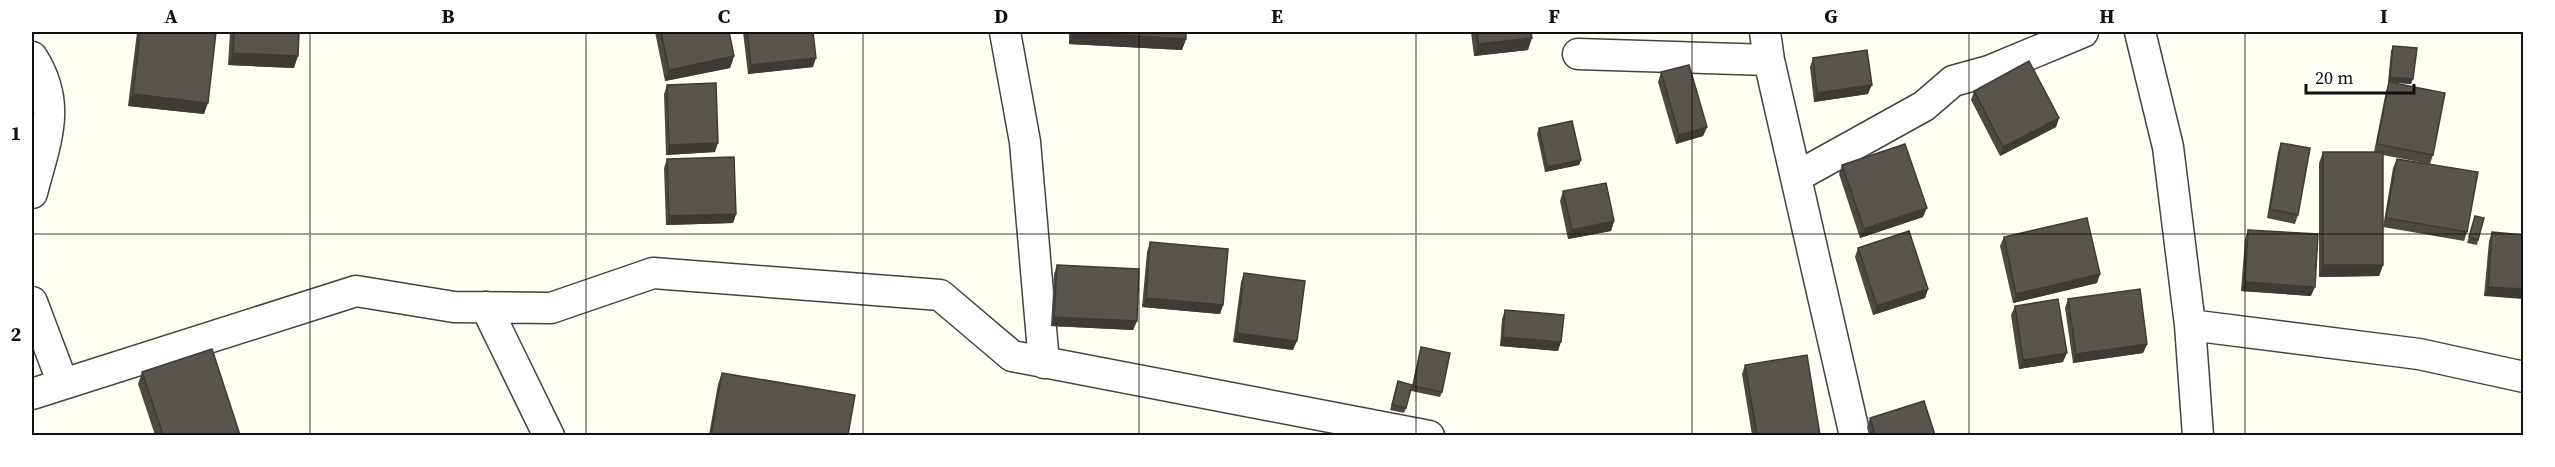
<svg xmlns="http://www.w3.org/2000/svg" width="2555" height="467" font-family="'Source Serif 4',serif">
  <rect width="100%" height="100%" fill="#fffff4"/>
  <g fill="none" stroke-linecap="round" stroke-linejoin="round">
    <defs>
      <path id="street" d="M1005 32 1025 142 1044 363
        M2140 32 2168 147 2190 325 2198 436
        M1578 54 1769 60 1765 32
        M32 57C63 105 45 142 32 193
        M1769 60 1855 436
        M1796 177 1924 106 1953 81 1989 71 2083 32
        M32 302 63 384
        M486 307 549 436
        M2190 325 2419 354 2524 377
        M32 394 356 291 454 307 551 308 653 273 940 295 1012 356 1429 436"/>
    </defs>
    <use href="#street" stroke="#434343" stroke-width="33"/>
    <use href="#street" stroke="#fff" stroke-width="30"/>
  </g>
  <path fill="#4d4842" d="M137 32H216L204 114 128 106Z
    M230 32H299L294 68 228 65Z
    M655 32H729L734 56 730 68 665 81Z
    M743 32H813V67L748 74Z
    M1069 32H1186V39L1182 50 1069 44Z
    M1471 32H1531L1528 50 1474 56Z
    M2393 46 2411 84 2388 82 2391 51Z
    M1813 58 1868 94 1814 102 1810 67Z
    M1661 72 1707 127 1703 136 1676 144 1658 82Z
    M2389 82 2433 155 2430 164 2383 155V265L2379 276 2319 277V163L2323 152H2374L2386 91Z
    M667 85 715 152 666 155 664 94Z
    M1974 91 2059 118 2056 127 2000 156 1971 100Z
    M1539 128 1581 160 1579 165 1545 172 1537 134Z
    M2281 143 2298 215 2295 224 2267 218 2278 152Z
    M667 159 736 214 733 223 666 225 664 168Z
    M2397 159 2467 232 2464 241 2383 227 2393 168Z
    M1842 165 1923 217 1860 238 1839 174Z
    M1563 191 1614 221 1611 231 1568 239 1560 201Z
    M2475 216 2478 240 2477 245 2467 243Z
    M2248 230 2311 296 2241 291 2245 239Z
    M2492 232 2523 235 2484 296 2489 241Z
    M2004 237 2100 274 2097 283 2013 303 2000 246Z
    M1150 242 1223 305 1220 314 1142 307 1147 252Z
    M1858 248 1928 289 1925 298 1873 315 1855 257Z
    M1057 265 1137 321 1133 330 1051 326 1054 274Z
    M1244 273 1293 350 1233 342 1241 282Z
    M2068 299 2147 344 2143 353 2073 363 2065 308Z
    M2015 306 2063 362 2019 369 2011 315Z
    M1505 310 1558 351 1500 346 1502 319Z
    M1421 347 1442 392 1440 397 1411 391Z
    M1745 365 1820 435H1752L1742 374Z
    M142 372 240 435H155L138 384Z
    M722 373 848 435H709L718 384Z
    M1398 381 1406 408 1404 413 1390 410Z
    M1870 418 1935 435H1869L1867 427Z"/>
  <path fill="#3e3b36" d="M1073 32 1186 39 1182 50 1069 44Z
    M1532 38 1528 50 1474 56 1478 44Z
    M233 53 298 56 294 68 228 65Z
    M734 56 730 68 665 81 669 70Z
    M816 58 813 67 748 74 751 65Z
    M2390 77 2413 79 2411 84 2388 82Z
    M1872 85 1868 94 1814 102 1817 93Z
    M133 94 208 103 204 114 128 106Z
    M2059 118 2056 127 2000 156 2003 147Z
    M1707 127 1703 136 1676 144 1679 135Z
    M718 143 715 152 666 155 669 145Z
    M1581 160 1579 165 1545 172 1547 167Z
    M1927 208 1923 217 1860 238 1864 229Z
    M736 214 733 223 666 225 669 216Z
    M1614 221 1611 231 1568 239 1572 230Z
    M2323 265H2383L2379 276 2319 277Z
    M2100 274 2097 283 2013 303 2016 294Z
    M2245 282 2315 287 2311 296 2241 291Z
    M2488 287 2523 289V299L2484 296Z
    M1928 289 1925 298 1873 315 1877 306Z
    M1146 298 1223 305 1220 314 1142 307Z
    M1054 317 1137 321 1133 330 1051 326Z
    M1237 333 1297 341 1293 350 1233 342Z
    M1503 337 1561 342 1558 351 1500 346Z
    M2147 344 2143 353 2073 363 2076 354Z
    M2067 353 2063 362 2019 369 2023 360Z"/>
  <path fill="#59544d" stroke="#3e3b36" stroke-width="1.5" d="M140 32H216L208 103 133 94Z
    M234 32H299L298 56 233 53Z
    M661 32H729L734 56 669 70Z
    M747 32H813L816 58 751 65Z
    M1073 32H1186V39Z
    M1477 32H1531L1532 38 1478 44Z
    M2393 46 2417 48 2413 79 2390 77Z
    M1867 50 1872 85 1817 93 1813 58Z
    M2029 61 2059 118 2003 147 1974 91Z
    M1689 65 1707 127 1679 135 1661 72Z
    M2389 82 2445 93 2433 155 2377 144Z
    M716 83 718 143 669 145 667 85Z
    M1572 121 1581 160 1547 167 1539 128Z
    M2281 143 2310 148 2298 215 2270 209Z
    M1905 144 1927 208 1864 229 1842 165Z
    M2323 152H2383V265H2323Z
    M734 157 736 214 669 216 667 159Z
    M2397 159 2478 172 2467 232 2386 218Z
    M1606 183 1614 221 1572 230 1563 191Z
    M2475 216 2484 218 2478 240 2469 237Z
    M2087 218 2100 274 2016 294 2004 237Z
    M2248 230 2318 234 2315 287 2245 282Z
    M1909 231 1928 289 1877 306 1858 248Z
    M2492 232 2523 235V289L2488 287Z
    M1150 242 1228 249 1223 305 1146 298Z
    M1057 265 1139 269 1137 321 1054 317Z
    M1244 273 1305 281 1297 341 1237 333Z
    M2140 289 2147 344 2076 354 2068 299Z
    M2058 299 2067 353 2023 360 2015 306Z
    M1505 310 1564 315 1561 342 1503 337Z
    M1421 347 1450 353 1442 392 1413 386Z
    M212 349 240 435H163L142 372Z
    M1807 355 1820 435H1757L1745 365Z
    M722 373 855 395 848 435H711Z
    M1398 381 1412 385 1406 408 1392 405Z
    M1924 401 1935 435H1875L1870 418Z"/>
  <path fill="none" stroke="#101010" stroke-width="1.5" stroke-opacity="0.55" d="M310 32V436M586 32V436M863 32V436M1139 32V436M1416 32V436M1692 32V436M1969 32V436M2245 32V436M32 234H2524"/>
  <rect width="2555" height="467" fill="none" stroke="#ffffff" stroke-width="66"/>
  <path d="M2306 84v9h108v-9" fill="none" stroke="#101010" stroke-width="3"/>
  <text x="2315" y="84" font-size="18" fill="#101010" stroke="#ffffff" stroke-width="4.5" paint-order="stroke">20 m</text>
  <rect x="33" y="33" width="2489" height="401" fill="none" stroke="#101010" stroke-width="2"/>
  <g font-size="20" text-anchor="middle" font-weight="bold" fill="#101010">
    <text x="171" y="23">A</text>
    <text x="448" y="23">B</text>
    <text x="724" y="23">C</text>
    <text x="1001" y="23">D</text>
    <text x="1277" y="23">E</text>
    <text x="1554" y="23">F</text>
    <text x="1831" y="23">G</text>
    <text x="2107" y="23">H</text>
    <text x="2384" y="23">I</text>
    <text x="16" y="140">1</text>
    <text x="16" y="341">2</text>
  </g>
</svg>
